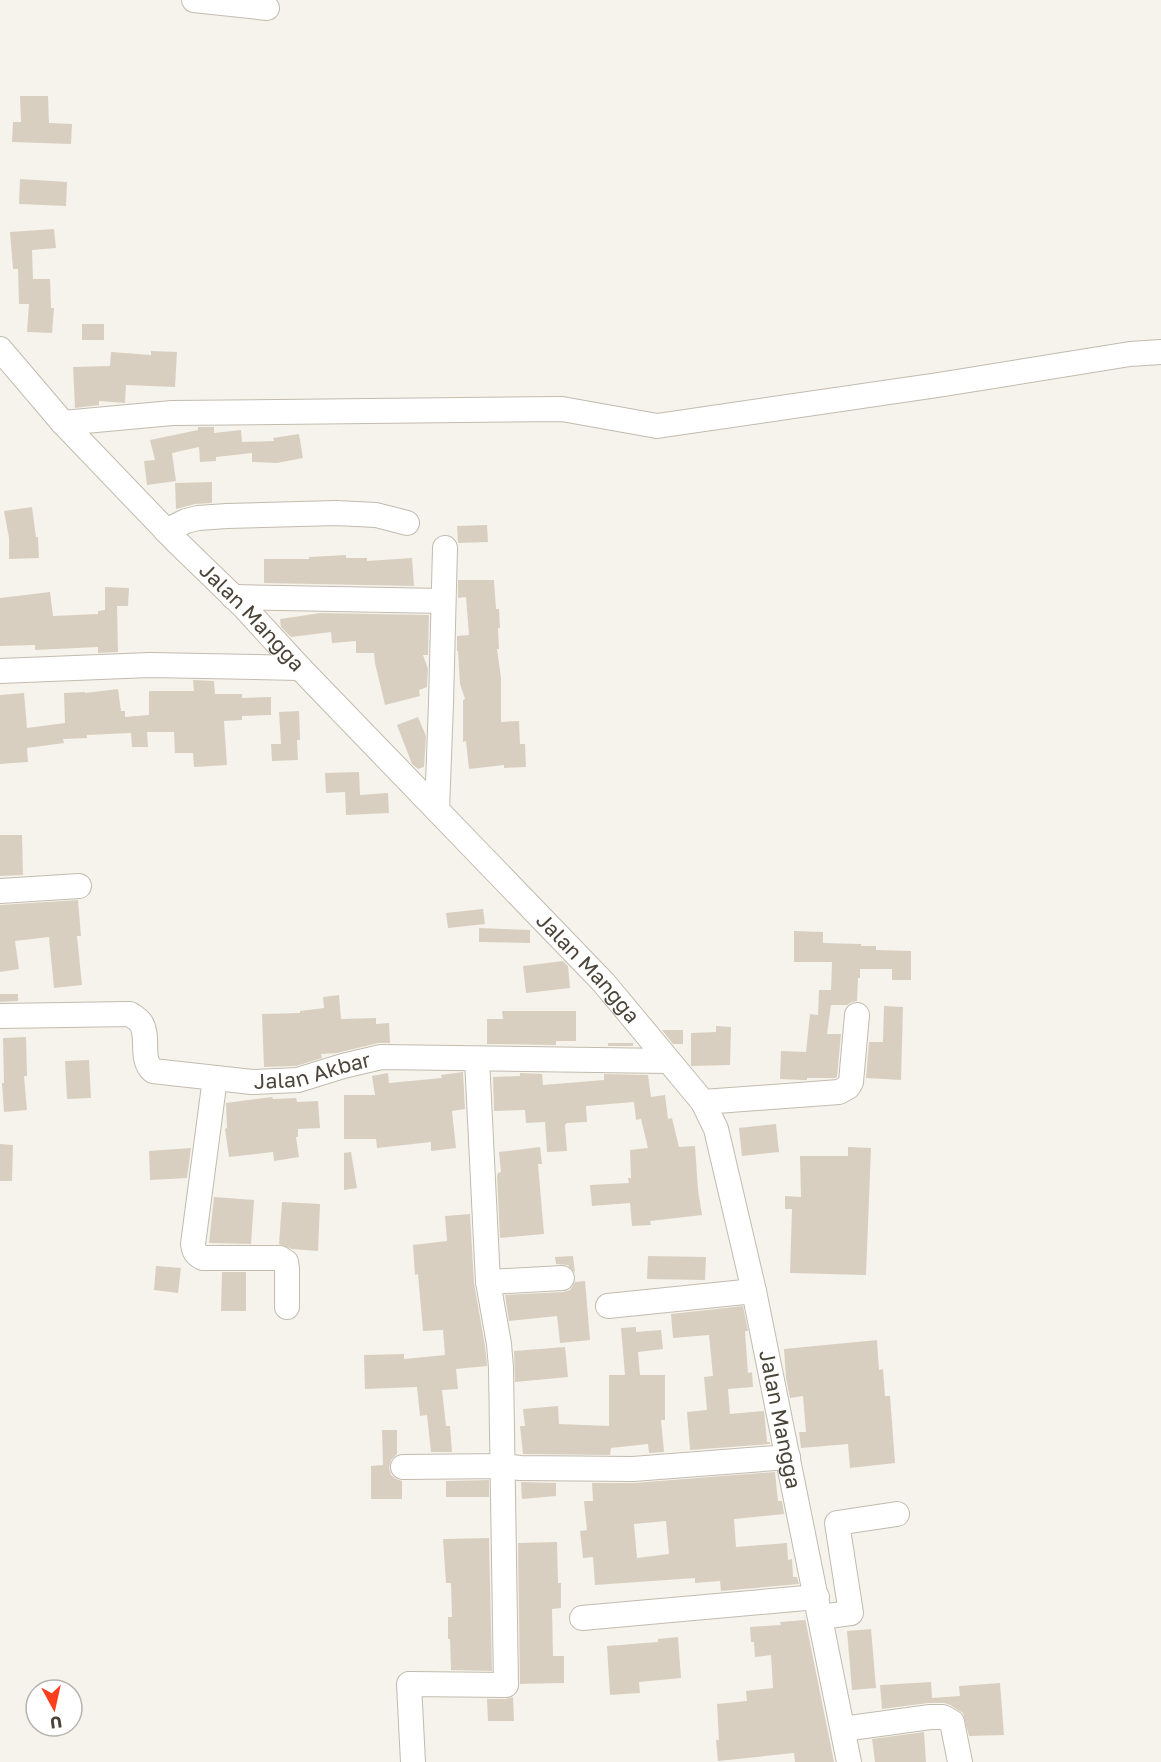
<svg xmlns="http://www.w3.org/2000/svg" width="1161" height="1762" font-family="'Golos Text',sans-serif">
  <rect width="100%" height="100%" fill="#f6f3ec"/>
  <path fill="#d8cfc1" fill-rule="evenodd" d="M20 96H48L49 123 72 124 71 144 12 142 13 122H21Z
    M20 179 67 182 66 206 19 204Z
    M54 229 56 248 32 250 33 279H50L51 308H54L52 333 27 332 29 304H19L18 269H13L10 232Z
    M82 324H104V340H82Z
    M151 351 177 352 175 387 126 385 125 403 99 401V405L75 408 73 367 110 366 111 352 151 355Z
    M198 427H214V433L241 430 242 442 274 441 273 438 299 434 303 458 277 463 252 462V453L216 457V461L200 462 199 447 172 453 176 481 147 485 144 461 155 460 150 440 198 430Z
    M212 482V503L195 504 176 509 175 483Z
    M32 507 36 537H38L39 558 9 559V538L4 511Z
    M487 525 488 542 458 543 457 526Z
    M346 555V558H367V561L412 558 414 586 264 583V559H309V557Z
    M458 580H494L496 609H499L500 628H498L499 649H497L501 678V722L519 721 520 744H525L526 767 504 768V765L469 769 466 741 463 742V700L465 699 460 684 458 651H457V636L469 635 466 597 458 598Z
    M105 587 129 588 128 606H117L118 652 98 653V647L35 650V645L0 646V598L50 592 53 616 98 614V611L105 610Z
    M321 613 429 615 428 655H423L428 669 427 687 419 690 420 696 385 705 375 663 374 653H356V641L332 643 331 632 291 637 281 627 280 619Z
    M193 680 214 681 215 694H242V698L271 697V715L242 716V720L224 721 227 765 194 767 193 753H175L174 732H147L148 747H132L131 733 87 735V738L63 739 64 743 27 748 28 762 0 764V695L24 693 27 728 65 723 64 693 85 692V693L118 689 121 711H125V717L149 715V691H194Z
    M299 711 300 740H297L298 760 272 761 271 744H281L279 712Z
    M418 717 426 736 424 767 418 769 412 764 397 725Z
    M359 772 360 795 388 793 389 813 346 815 345 792 326 793 325 773Z
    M0 835H22L23 875 0 876Z
    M78 900 81 936H77L82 985 54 988 49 937 15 941 19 969 0 972V905Z
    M483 909 485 924 448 928 446 913Z
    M479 928 530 930V943L479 942Z
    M794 931 823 932V943L861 944V946H876V950L911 951V980H892V969H860V978H858L857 1001 852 1002 847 1005H831L827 1034H841L837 1077 835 1078H807V1080H803L780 1079 781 1051 806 1052 810 1014 818 1015 819 990H831L832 962H794Z
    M563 961 568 966 570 988 526 993 523 966Z
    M0 994H18V1001L0 1002Z
    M339 995 341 1019 376 1018V1024L389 1023 390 1043H378L337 1053 321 1054 322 1058 296 1066 264 1067 262 1014 300 1013V1011L324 1008 323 997Z
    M884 1006 903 1007 901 1080 866 1078 869 1042H883Z
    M502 1011H576V1041H556V1045L487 1044V1019H503Z
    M716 1026 731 1027 730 1065 691 1066V1033L716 1032Z
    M662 1030H683V1044H673Z
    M26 1037 27 1076H24L27 1110 4 1112 2 1083H4L3 1038Z
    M608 1043H633V1046H608Z
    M89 1060 91 1098 67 1099 65 1061Z
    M463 1072 465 1109 452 1111 456 1148 431 1151V1142L377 1148 376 1139H344V1095H375L372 1076 388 1073 389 1083 442 1078 441 1075Z
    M520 1073 542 1074 543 1085 604 1080V1074L648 1075 651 1097 665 1095 668 1119 672 1118 679 1147 695 1146 698 1190 702 1215 650 1221 651 1225 632 1226 630 1203 592 1206 590 1185 629 1183 628 1178H631L630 1150 648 1148 641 1119 636 1120 634 1102 586 1106 587 1122 567 1123 565 1125 567 1151 547 1152 545 1122 526 1123 525 1110 494 1111 493 1077 520 1076Z
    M272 1097 273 1099 296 1098 297 1102 318 1101 320 1128 298 1129V1137H296L299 1157 274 1161 273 1152 229 1157 225 1129 227 1128 226 1103Z
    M776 1124 779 1152 742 1156 739 1128Z
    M0 1144 13 1145 12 1181H0Z
    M540 1147 542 1164H538L544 1234 500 1238 497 1176 498 1173 501 1172 499 1152Z
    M848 1147 871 1148 866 1275 790 1273 792 1209H785V1196L801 1197 800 1156H848Z
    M191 1148 187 1178 150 1180 149 1151Z
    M351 1152 357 1188 344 1190V1153Z
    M214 1197 254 1200 251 1244 209 1243Z
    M282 1202 320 1204 318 1251 292 1249 279 1244Z
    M470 1214 474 1283 485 1346 487 1366 456 1369 458 1389 442 1390 446 1426H450L452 1452H431L427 1415 420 1416 417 1387 365 1389 364 1355 404 1354V1359L445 1355 443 1330 423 1331 418 1274 415 1275 413 1245 447 1241 445 1216Z
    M573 1256 575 1273 568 1265 556 1264 555 1257Z
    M648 1256 706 1257 705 1280 647 1279Z
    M156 1266 181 1268 178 1293 154 1290Z
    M222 1272H246V1311H221Z
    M576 1281V1282L585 1281 590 1340 560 1343 557 1316 509 1321 505 1295 563 1292 570 1290Z
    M743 1306 748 1331H745L748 1373 752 1372 753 1387 728 1389 730 1414 764 1411 767 1442H770V1444L690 1450 687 1412 707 1410 704 1377 713 1376 709 1335 673 1338 671 1314Z
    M636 1327V1332L661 1330 663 1349 638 1352 640 1375H665V1420H661L664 1452 649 1453 648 1444 611 1448 610 1455 523 1454 520 1426H525L523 1409 558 1406 559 1424 609 1426V1375H625L621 1328Z
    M877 1340 879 1370 883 1369 885 1396H890L895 1463 850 1468 848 1444 801 1448 799 1432H806L803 1396 790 1398 786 1378 784 1349Z
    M565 1347 568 1377 515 1382 514 1351Z
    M382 1430H397V1454L391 1460 389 1468 391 1475 396 1479 402 1481V1499H371V1466L383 1465Z
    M775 1472 778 1501H782L784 1514 734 1519 736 1547 787 1543 788 1560 792 1559 793 1577H797L799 1584 721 1591 720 1581 695 1583V1578L595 1585 593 1557 583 1558 580 1531 587 1530 584 1501H593L592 1483H634ZM666 1521 669 1554 637 1558 634 1524Z
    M489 1480V1497H446V1481Z
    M521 1482 556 1483V1496L522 1499Z
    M489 1538 492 1671 451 1670 450 1639H448V1617H452L451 1583H446L443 1539Z
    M557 1542 558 1583H561V1608L552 1609 553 1656H564V1683L520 1684 518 1543Z
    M804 1613 834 1762H795L794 1753 718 1761 716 1740H719L717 1704 747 1701 746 1691 773 1688 771 1655 755 1657 754 1642H751L750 1627 781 1625 780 1622 805 1620Z
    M871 1629 876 1688 852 1690 847 1631Z
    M678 1637 681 1678 639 1682 640 1693 610 1695 607 1646 658 1642V1639Z
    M931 1682 932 1698 960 1696 959 1686 1000 1683 1004 1735 969 1736 963 1713 950 1705 944 1703H928L882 1709 880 1685Z
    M513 1697 514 1721H488L487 1699H506Z
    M924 1732 926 1762H875L872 1739Z"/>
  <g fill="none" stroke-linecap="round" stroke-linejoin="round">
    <defs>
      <g id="minor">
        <path d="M194 0 267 8"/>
        <path id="s1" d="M0 349 63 423 178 543 244 607 300 668 604 983 703 1102 716 1129 754 1291 849 1762"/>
        <path d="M63 423 172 413 562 409 657 426 938 385 1130 354 1161 352"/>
        <path d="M166 531 186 521 198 518 227 516 336 513 376 515 407 523"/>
        <path d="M233 597 443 601"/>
        <path d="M0 671 150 665 300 668"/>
        <path d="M437 810 441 703 445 548"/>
        <path d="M0 891 79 886"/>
        <path id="s2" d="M0 1016 130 1014C134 1017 138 1019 141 1023 150 1038 139 1058 153 1071L252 1082 298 1080 343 1066 381 1057 667 1061"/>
        <path d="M215 1078 193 1244C194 1251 195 1254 203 1258H280L286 1262 287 1268V1307"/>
        <path d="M703 1102 839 1092 848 1087 851 1082 857 1015"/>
        <path d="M488 1282 562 1278"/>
        <path d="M608 1306 754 1291"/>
        <path d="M403 1467 503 1466 520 1468 633 1469 788 1457"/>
        <path d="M820 1617 851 1613 837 1523 897 1514"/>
        <path d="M582 1618 817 1597"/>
        <path d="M843 1729 930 1717H943L952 1722 960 1762"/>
        <path d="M413 1762 409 1684 506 1685 501 1368 499 1344 488 1282 477 1059"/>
      </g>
    </defs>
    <use href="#minor" stroke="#c2bbae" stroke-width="26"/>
    <use href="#minor" stroke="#fff" stroke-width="24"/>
  </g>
  <g text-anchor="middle" stroke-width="5" stroke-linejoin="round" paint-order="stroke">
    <g font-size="21" fill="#4b4439" stroke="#fff">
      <text dy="7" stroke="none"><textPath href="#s1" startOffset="368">Jalan Mangga</textPath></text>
      <text dy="7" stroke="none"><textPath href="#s1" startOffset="854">Jalan Mangga</textPath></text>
      <text dy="7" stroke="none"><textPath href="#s2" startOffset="356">Jalan Akbar</textPath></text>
      <text dy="7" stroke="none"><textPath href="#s1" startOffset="1358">Jalan Mangga</textPath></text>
    </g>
  </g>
  <g transform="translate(54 1708) rotate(172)"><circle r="28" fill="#ffffff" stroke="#b7b4b0" stroke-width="1.5"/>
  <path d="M0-4.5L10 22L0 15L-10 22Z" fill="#fc3f1d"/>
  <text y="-9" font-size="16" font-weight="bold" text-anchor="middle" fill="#4b4439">U</text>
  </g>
</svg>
